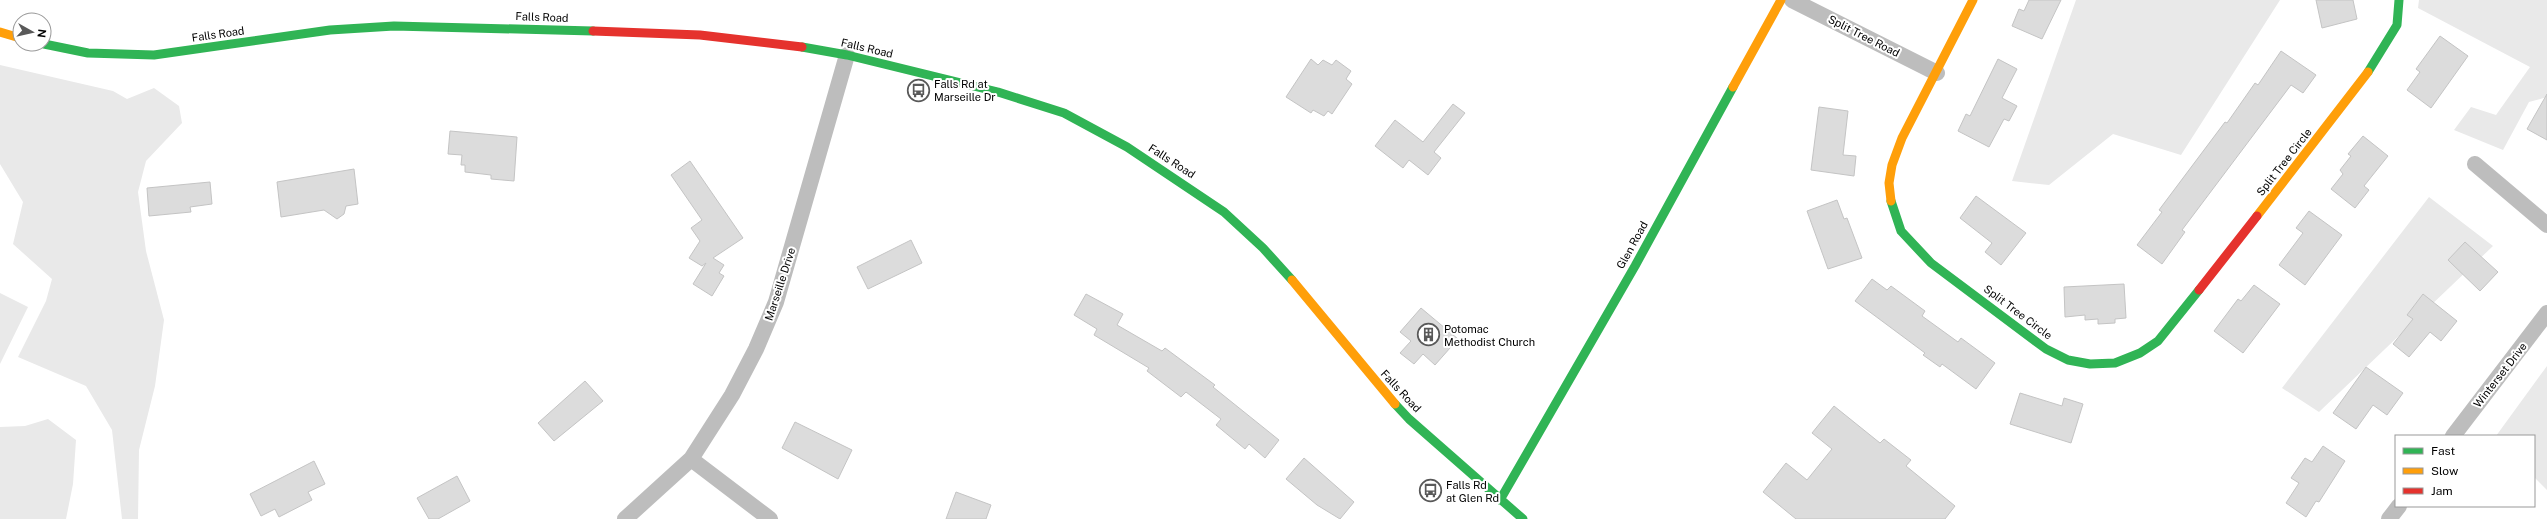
<svg xmlns="http://www.w3.org/2000/svg" width="2547" height="519" font-family="'Public Sans',sans-serif">
  <rect width="100%" height="100%" fill="#fff"/>
  <path fill="#e9e9e9" d="M2076 0H2280L2181 155 2113 134 2049 185 2012 181Z
    M2419 0H2547V97L2529 102 2503 150 2454 130 2471 107 2496 115 2530 67 2418 8Z
    M0 65 113 91 127 99 154 88 179 106 182 123 146 161 138 192 146 251 164 320 155 386 139 450 138 519H122L112 430 86 386 18 357 46 301 52 279 13 244 23 202 0 164Z
    M2429 197 2493 246 2319 412 2282 388Z
    M0 293 28 307 0 364Z
    M2547 366V490L2534 477V436H2496Z
    M48 419 76 440 73 484 66 519H0V427L25 426Z"/>
  <path fill="#dcdcdc" stroke="#c4c4c4" d="M2029 0H2061L2042 39 2012 26 2019 9 2024 11Z
    M2316 0H2353L2357 19 2322 28Z
    M2440 36 2468 56 2431 108 2407 90 2420 72 2416 69Z
    M2281 51 2316 75 2303 93 2291 85 2182 230 2185 232 2162 264 2137 245 2162 212 2159 210 2225 122 2227 123 2255 83 2258 85Z
    M1311 59 1318 65 1323 60 1332 65 1336 60 1351 71 1346 79 1352 84 1332 114 1328 111 1324 116 1313 110 1311 113 1286 97Z
    M1998 59 2017 69 2002 98 2017 106 2009 121 2004 119 1989 147 1958 131 1966 114 1970 116Z
    M2547 94V140L2527 129Z
    M1453 104 1465 113 1434 152 1441 158 1428 175 1409 160 1403 168 1375 146 1395 120 1423 142Z
    M1819 107 1848 111 1843 155 1856 156 1854 176 1811 170Z
    M450 131 517 137 514 181 491 179V175L465 172V165H461L462 155 448 154Z
    M2363 136 2388 156 2364 186 2369 190 2355 208 2331 189 2343 174 2340 170 2351 156 2348 154Z
    M690 161 743 238 713 258 724 265 719 273 724 276 712 296 693 284 706 263 702 266 689 258 700 241 691 228 702 220 671 175Z
    M354 169 358 204 346 206 344 214 337 219 324 210 281 217 277 182Z
    M210 182 212 204 190 207 191 212 149 216 147 188Z
    M1976 196 2026 233 2001 265 1985 252 1992 243 1960 218Z
    M1837 200 1844 219 1847 218 1862 258 1828 269 1807 211Z
    M2309 211 2342 235 2305 285 2279 265 2303 233 2296 228Z
    M911 240 922 263 868 289 857 267Z
    M2465 242 2498 272 2480 291 2448 260Z
    M1872 279 1887 290 1891 286 1925 311 1922 316 1958 342 1961 338 1995 363 1976 389 1942 364 1940 367 1923 355 1925 353 1855 301Z
    M2124 284 2126 318 2115 319V323L2098 324V319L2085 320V315L2065 317 2064 287Z
    M2254 285 2280 304 2243 353 2214 331 2238 299 2241 301Z
    M1086 294 1123 314 1117 325 1162 351 1165 348 1215 385 1213 387 1279 440 1265 458 1249 444 1245 449 1216 425 1221 419 1186 392 1181 397 1147 371 1149 368 1094 335 1097 329 1074 315Z
    M2423 294 2457 321 2441 341 2430 332 2409 357 2393 344 2413 319 2407 315Z
    M1421 308 1458 339 1435 365 1423 354 1414 364 1400 353 1411 341 1400 332Z
    M2366 367 2403 393 2387 415 2373 405 2356 429 2333 413Z
    M585 381 603 401 554 441 538 423Z
    M2020 393 2062 406 2064 398 2083 404 2071 443 2010 424Z
    M1834 406 1880 443 1884 439 1911 460 1906 466 1955 506 1945 519H1796L1763 492 1786 463 1807 480 1832 449 1812 433Z
    M795 422 852 450 838 479 782 448Z
    M2323 446 2345 461 2319 502 2316 501 2306 517 2286 503 2299 483 2291 478 2305 458 2312 462Z
    M1304 458 1354 502 1340 519 1317 505 1286 479Z
    M314 461 325 484 308 492 312 500 279 517 275 509 261 516 250 494Z
    M457 476 470 501 438 519H429L417 498Z
    M956 492 991 505 986 519H946Z"/>
  <g fill="none" stroke-linecap="round" stroke-linejoin="round">
    <path stroke="#bdbdbd" stroke-width="16" d="M1792 0 1937 73
      M2475 164 2547 225
      M2453 436 2547 313
      M691 459 770 519
      M625 519 691 459 732 395 756 349 776 302 847 55
      M2389 519 2399 506"/>
    <path stroke="#30b455" stroke-width="9" d="M44 44 88 53 154 55 330 30 394 26 593 31
      M802 47 847 55 998 92 1064 113 1127 147 1224 212 1263 248 1292 280
      M2368 72 2397 25 2399 0
      M1891 201 1901 231 1931 263 2046 349 2068 360 2090 364 2115 363 2140 353 2158 341 2199 290
      M1395 404 1409 419 1523 519
      M1500 500 1635 266 1733 87"/>
    <path stroke="#ff9f0a" stroke-width="9" d="M0 32 20 38
      M1733 87 1781 0
      M1891 201 1889 183 1892 165 1902 138 1973 0
      M2257 216 2368 72
      M1292 280 1395 404"/>
    <path stroke="#e5322d" stroke-width="9" d="M593 31 700 35 802 47
      M2199 290 2257 216"/>
  </g>
  <defs>
    <symbol id="bus-ring" viewBox="-11 -11 22 22"><circle r="9.5" fill="#fff" stroke="#595959" stroke-width="1.5"/><path d="M-5-6H5V4H4V6H2V4H-2V6H-4V4H-5ZM-3.5-4V0h7V-4ZM-3.5 1.2v1.5H-2V1.2ZM2 1.2v1.5H3.5V1.2Z" fill="#595959"/></symbol>
    <symbol id="building-ring" viewBox="-11 -11 22 22"><circle r="9.5" fill="#fff" stroke="#595959" stroke-width="1.5"/><path d="M-4-6H4V6H1V3H-1V6H-4ZM-2.5-4.3h1.7v1.8h-1.7ZM.8-4.3h1.7v1.8H.8ZM-2.5-1h1.7V.8h-1.7ZM.8-1h1.7V.8H.8Z" fill="#595959"/></symbol>
  </defs>
  <g fill-rule="evenodd">
    <use href="#bus-ring" x="906" y="78" width="25" height="25"/>
    <use href="#building-ring" x="1416" y="322" width="25" height="25"/>
    <use href="#bus-ring" x="1418" y="478" width="25" height="25"/>
  </g>
  <g text-anchor="middle" stroke-width="4" stroke-linejoin="round" paint-order="stroke">
    <g font-size="11" fill="#000" stroke="#fff">
      <text transform="translate(542 17) rotate(2)" y="4">Falls Road</text>
      <text transform="translate(218 34) rotate(-8)" y="4">Falls Road</text>
      <text transform="translate(1864 36) rotate(27)" y="4">Split Tree Road</text>
      <text transform="translate(867 48) rotate(13)" y="4">Falls Road</text>
      <text transform="translate(1172 161) rotate(33)" y="4">Falls Road</text>
      <text transform="translate(2284 162) rotate(-52)" y="4">Split Tree Circle</text>
      <text transform="translate(1632 245) rotate(-61)" y="4">Glen Road</text>
      <text transform="translate(780 284) rotate(-72)" y="4">Marseille Drive</text>
      <text transform="translate(2018 312) rotate(37)" y="4">Split Tree Circle</text>
      <text transform="translate(2500 375) rotate(-52)" y="4">Winterset Drive</text>
      <text transform="translate(1401 391) rotate(47)" y="4">Falls Road</text>
    </g>
    <g font-size="11" fill="#000" stroke="#fff" text-anchor="start">
      <text x="934" y="88">Falls Rd at<tspan x="934" dy="13">Marseille Dr</tspan></text>
      <text x="1444" y="333">Potomac<tspan x="1444" dy="13">Methodist Church</tspan></text>
      <text x="1446" y="489">Falls Rd<tspan x="1446" dy="13">at Glen Rd</tspan></text>
    </g>
  </g>
  <rect x="2395" y="435" width="140" height="72" fill="#ffffff" stroke="#999999"/>
  <rect x="2403" y="448" width="20" height="6" fill="#30b455" stroke="#999999"/>
  <text x="2431" y="455" font-size="12" fill="#000000">Fast</text>
  <rect x="2403" y="468" width="20" height="6" fill="#ff9f0a" stroke="#999999"/>
  <text x="2431" y="475" font-size="12" fill="#000000">Slow</text>
  <rect x="2403" y="488" width="20" height="6" fill="#e5322d" stroke="#999999"/>
  <text x="2431" y="495" font-size="12" fill="#000000">Jam</text>
  <g transform="translate(32 32) rotate(98)"><circle r="19" fill="#ffffff" stroke="#999999"/>
  <path d="M0-3L7 15L0 10L-7 15Z" fill="#595959"/>
  <text y="-6" font-size="11" font-weight="bold" text-anchor="middle" fill="#000000">N</text>
  </g>
</svg>
